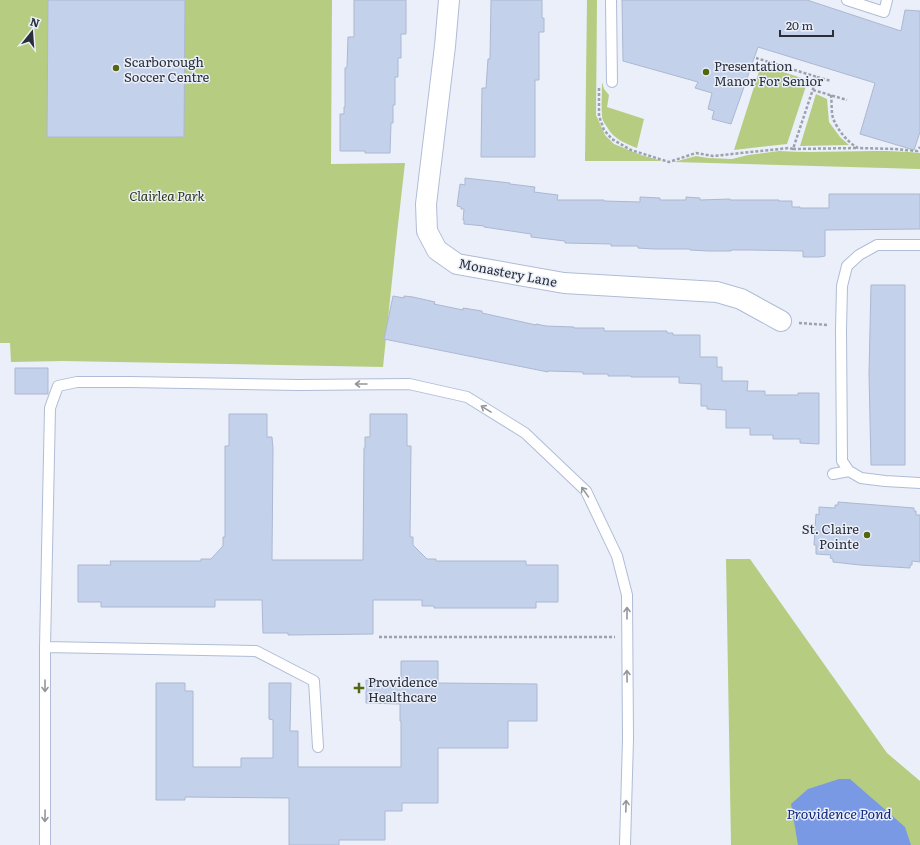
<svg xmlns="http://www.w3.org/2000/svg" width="920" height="845" viewBox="0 0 920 845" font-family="Literata,serif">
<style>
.green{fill:#b6cc80}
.water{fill:#7999e5}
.building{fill:#c4d1eb;stroke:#acb8d2}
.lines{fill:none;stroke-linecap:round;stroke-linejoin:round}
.lane-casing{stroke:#b0bcd6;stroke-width:12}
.street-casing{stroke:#b0bcd6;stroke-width:22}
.path{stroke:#9ca1ac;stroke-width:2.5;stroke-dasharray:3 2;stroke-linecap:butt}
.lane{stroke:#fff;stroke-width:10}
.street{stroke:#fff;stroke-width:20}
.oneway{stroke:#94969c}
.poi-dot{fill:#536610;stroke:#eaeffa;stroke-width:1.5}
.labels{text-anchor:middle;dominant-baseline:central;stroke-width:3;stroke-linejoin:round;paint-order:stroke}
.poi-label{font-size:13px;fill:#292e38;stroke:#eaeffa;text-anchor:start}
.park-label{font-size:13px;font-style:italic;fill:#2c3610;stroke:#eaeffa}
.street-label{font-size:13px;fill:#292e38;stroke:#eaeffa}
.water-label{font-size:14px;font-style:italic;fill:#0f257b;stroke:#eaeffa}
</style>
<rect width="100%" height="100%" fill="#eaeffa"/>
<!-- green -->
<path class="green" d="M0,0h332l-1,164 74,-1 -9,79 -13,125 -320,-6 -52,1 -1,-19h-10z
M587,0h10l-1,115 9,20 9,9 27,11 21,6h-77z
M761,65l47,15 -21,64 -53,6z
M602,82l2,7 5,6 -2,12 37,12 -7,29c-13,-5 -23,-9 -30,-21 -2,-3 -5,-7 -5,-11 -1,-11 0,-23 0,-34z
M816,94l11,5 2,23 11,15 9,8 -49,1z
M779,151c47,3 94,-3 141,2v16l-246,-7 22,-6 12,2 24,1 16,-4z
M726,559h24l35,50 102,144 33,28v64h-189z"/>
<!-- water -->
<path class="water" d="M839,779h11l55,48 6,18h-113l-7,-41 17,-15z"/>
<!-- building -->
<path class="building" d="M48,0h137l-1,137h-137z
M354,0h52v34h-5v24h-3v19h-3v28h-2v18h-2l-1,30h-25v-2h-25v-37h4v-7h1v-39l2,-1 1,-30h6z
M491,0h51v18h2v14h-5v48h-4v77h-54l1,-69h4l2,-29h2z
M622,0h185l94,31 4,-21 15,1v121l-6,18 -54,-16 15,-51 -117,-36 -27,77 -19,-5 2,-8 -6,-2 4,-16 -17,-5 3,-6 -75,-21z
M465,178l45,5v1l25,3 -1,5 24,3 -1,5h47v1l36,1v-5l20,1v2h26v-3l14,1v2l30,-1v1h49v1h13v6h8v1h29v-14h91v35l-95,1v26l-5,1h-17v-6l-53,-1h-19v1h-23l-18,-1v-1h-37l-15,-1v-2h-27v-2l-46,-1v-2l-34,-4v-3l-47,-7v-1l-20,-2v-4h-1l1,-11h-3v-2l-4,-1 3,-22 5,1z
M871,285h34v180h-34l-2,-91z
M393,296l11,2v-2l9,1 22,5 -1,2 29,6v-2l19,3v2l54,12v-1l10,2 28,1v1h30v3h63v2h6v2h27v22h17v10h5v14h26l-1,10h18v4h33v-2h21v51l-19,-1v-4h-27v-4h-23v-7h-24v-18l-19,-1v-3h-6v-22l-22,-1v-6h-48v-1h-23v-2h-25v-2l-35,-1v1l-164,-33z
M15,368h33v26h-33z
M229,414h38v23h5l1,12 -1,111h91l1,-112h1v-11h5v-23h37v32h4l-1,91h3v8l14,14h9v2h90v4h32v37h-22v6h-102v-2h-12v-6h-49v34l-85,1v-2h-25l-1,-33h-47v7h-114v-5h-23v-37h33l-1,-4h91v-2h10l12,-13v-9h2v-91h4z
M838,502l76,6v3h2v4h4v47l-8,-1v4h-2v3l-50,-3 -27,-3v-3l-3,-1 1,-3 -15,-1v-9h-2l1,-16 1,-15 3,1v-8l16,1v-3h3z
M401,661h37v22l99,1v37h-29v27h-70v55h-36v8h-17v29h-46v5h-50v-47l-104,-1v3h-29v-117h29v8h8v76h48v-9h32v-38l-4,-1v-36h22l-1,48h8v36h103v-46h-1v-17l-34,-1v-23l35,3z"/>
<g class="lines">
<defs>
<path id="lane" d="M611,0l1,82
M847,0l37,12 3,-12
M920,245h-43l-18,10 -12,11 -5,20 -1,44 1,131 7,10 12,7 24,3 35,2
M833,474l16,-3
M45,647l211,4 58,30 4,66
M45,845v-198l5,-239 8,-22 19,-4h53l169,3 110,-1 58,13 58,36 61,58 31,65 10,39 1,144 -3,106"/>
<path id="street" d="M449,0l-4,46 -19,158 1,27 10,19 20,14 107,19 153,9 24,7 40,22"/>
</defs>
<!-- lane casing -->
<use href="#lane" class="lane-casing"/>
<!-- street casing -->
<use href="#street" class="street-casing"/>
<!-- path -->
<path class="path" d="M817,77l14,4
M599,88v28l5,14 8,9 19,11 38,12 27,-9 17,3 76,-8 4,1 24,-72 -61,-19
M813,90l34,10
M831,95c1,7 0,16 2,23 4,11 14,24 25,30l37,1 22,2 3,-4
M793,149l64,-1
M799,323l29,2
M379,637h236"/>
<!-- lane -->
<use href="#lane" class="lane"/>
<!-- street -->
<use href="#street" class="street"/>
</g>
<!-- one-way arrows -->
<defs><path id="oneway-shaft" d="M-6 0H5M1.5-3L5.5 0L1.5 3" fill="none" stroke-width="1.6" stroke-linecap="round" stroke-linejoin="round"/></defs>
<g class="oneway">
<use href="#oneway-shaft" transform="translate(361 384) rotate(180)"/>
<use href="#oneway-shaft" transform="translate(486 409) rotate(-148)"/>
<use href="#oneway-shaft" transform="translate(585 492) rotate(-125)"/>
<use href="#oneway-shaft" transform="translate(627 613) rotate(-90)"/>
<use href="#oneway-shaft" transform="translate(627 676) rotate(-91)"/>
<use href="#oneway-shaft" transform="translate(45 686) rotate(90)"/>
<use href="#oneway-shaft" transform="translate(626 806) rotate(-88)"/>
<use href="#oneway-shaft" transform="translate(45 816) rotate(91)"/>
</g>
<!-- markers -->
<g class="poi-dot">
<circle cx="116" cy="68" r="4"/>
<circle cx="706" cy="72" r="4"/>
<circle cx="867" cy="535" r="4"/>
<path d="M357 682h4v4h4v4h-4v4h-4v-4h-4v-4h4z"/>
</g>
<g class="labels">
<!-- poi labels -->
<g class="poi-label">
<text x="124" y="61">Scarborough<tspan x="124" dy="15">Soccer Centre</tspan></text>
<text x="714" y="65">Presentation<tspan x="714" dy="15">Manor For Senior</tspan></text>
<text x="859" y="528" text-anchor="end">St. Claire<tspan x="859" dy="15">Pointe</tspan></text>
<text x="368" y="681">Providence<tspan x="368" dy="15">Healthcare</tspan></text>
</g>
<!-- park labels -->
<g class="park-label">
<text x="167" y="195">Clairlea Park</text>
</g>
<!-- street labels -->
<g class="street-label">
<text transform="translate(508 272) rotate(11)">Monastery Lane</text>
</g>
<!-- water labels -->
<g class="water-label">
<text x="839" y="813">Providence Pond</text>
</g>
</g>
<!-- north arrow -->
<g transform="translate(32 32) rotate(17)" stroke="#eaeffa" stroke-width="3" paint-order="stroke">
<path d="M0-3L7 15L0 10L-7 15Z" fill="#292e38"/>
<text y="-6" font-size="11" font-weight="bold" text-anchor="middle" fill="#292e38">N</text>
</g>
<!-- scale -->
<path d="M780 30v6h53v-6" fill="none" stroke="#292e38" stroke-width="2"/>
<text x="786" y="30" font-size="12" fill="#292e38" stroke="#eaeffa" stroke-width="3" paint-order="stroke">20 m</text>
</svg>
